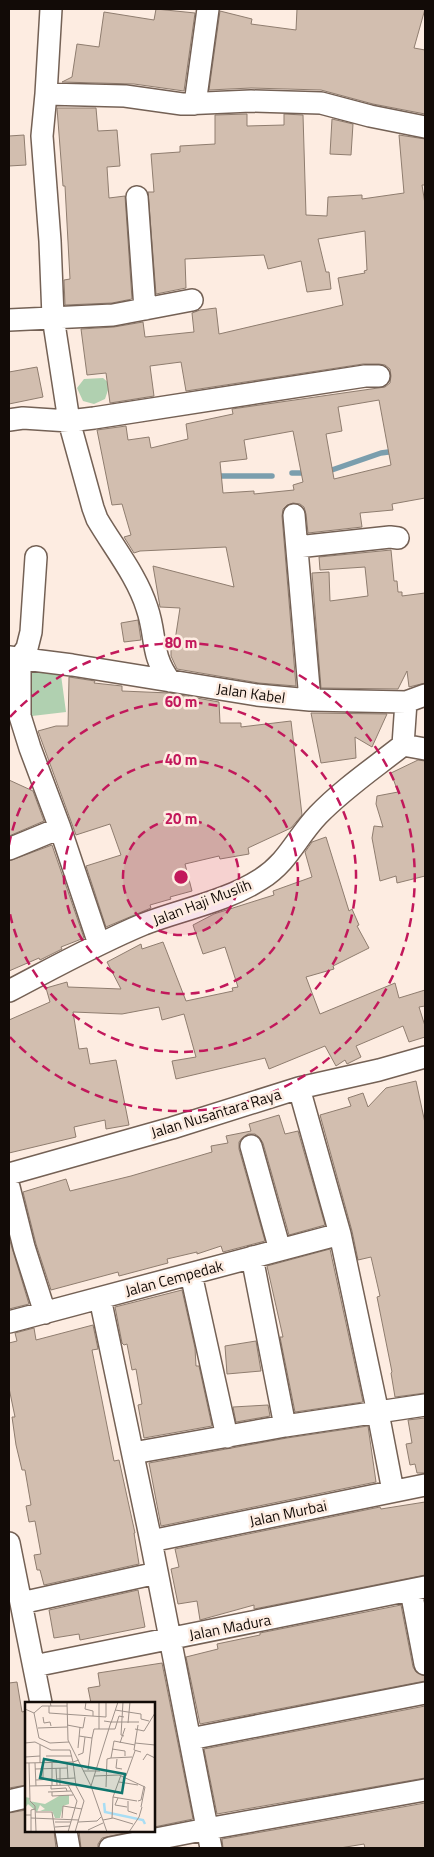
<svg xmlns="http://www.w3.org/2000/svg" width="434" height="1857" viewBox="0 0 434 1857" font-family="'Titillium Web',sans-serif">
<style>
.green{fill:#b0d0b0}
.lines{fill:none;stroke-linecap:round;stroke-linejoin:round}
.stream{stroke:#7b9ead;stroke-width:5.5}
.building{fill:#d2beaf;stroke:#8f7d6f;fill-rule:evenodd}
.minor-casing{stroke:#746155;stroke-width:24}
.minor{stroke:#fff;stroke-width:21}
.ring{fill:none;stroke:#c2185b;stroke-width:2.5;stroke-dasharray:9 6}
.labels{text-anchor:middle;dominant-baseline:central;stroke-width:5;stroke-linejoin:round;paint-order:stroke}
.street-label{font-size:15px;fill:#120b07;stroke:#fdece1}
.inset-river{fill:none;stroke:#a8ddf4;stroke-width:2.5}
.inset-road{fill:none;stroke:#9f928a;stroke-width:1}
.view{fill:#0f766e;fill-opacity:0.15;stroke:#0f766e;stroke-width:2.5}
.inset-edge{fill:none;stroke:#120b07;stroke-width:2.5}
.centre{fill:#c2185b;stroke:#fdece1;stroke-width:2.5}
.ring-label{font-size:15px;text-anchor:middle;font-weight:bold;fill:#c2185b;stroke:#fdece1;stroke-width:5;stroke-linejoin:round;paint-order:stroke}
</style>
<rect width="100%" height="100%" fill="#fdece1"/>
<!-- green -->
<path class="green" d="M103,378l7,6 -5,15 -11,5 -11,-3 -6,-13 7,-9z
M28,671l33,4 5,37 -34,4 -4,-30z"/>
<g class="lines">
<!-- stream -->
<path class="stream" d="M326,472l55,-19 15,-2
M292,473h15
M214,476h58"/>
</g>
<!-- building -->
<path class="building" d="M156,9l39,4 -11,78 -50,-7 -72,-2 10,-5 5,-33 22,3 5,-35 50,8z
M297,9h128l-11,39 11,2v64l-52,-10 -52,-14 -70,-2 -42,2 11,-79 32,8 -1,5 45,6z
M57,108h39l2,23 19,-1 3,36 -13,1 2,31 16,-2 7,103 -20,4 -47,2 -1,-25 6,-1 -5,-93h-2z
M247,114v12l37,-1v-11l19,1 3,100 21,1 1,-19 34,-2v4l42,-6 -5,-58 26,4v46h-3l3,19v294l-33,6 1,6 -33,3 2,14 -54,6 -2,-19 -2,-7 -4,-3 -7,-1 -6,2 -4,4 -1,7 14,170 -37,-3 -82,-14 -6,-13v-9h3l6,-39 -20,-1 -7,-41 81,21 -8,-40 -86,4 -6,2 -10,-16 7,-2 -9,-31 -10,1 -15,-75 29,-4 2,14 21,-3 2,11 37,-9 -2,-15 47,-10 -1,-5 153,-22 5,-4 1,-7 -1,-7 -5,-4 -6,-1h-16l-177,27 -5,-29 -31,4 4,30 -44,7 -4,-30 -19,2 -6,-46 33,-2 29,-5 2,15 49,-5 -2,-19 8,-3 16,-2 3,26 124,-29 -5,-27 27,-5 -1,-2 3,-1 -2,-39 -47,8 8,33h3l2,17 -24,3 -6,-31 -33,8 -4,-14 -79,4 1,29 -30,6 -8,-102h6l-3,-38 29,-2v-6l35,-2v-29zM379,400l12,65 -57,14 -8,-45 16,-3 -4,-24zM293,431l10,51 -10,3 1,5 -40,4v-3l-31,2 -3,-31 27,-3 -3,-19z
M332,119l21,5 -2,31 -21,-1z
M24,135l2,30 -17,1v-30z
M37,367l6,30 -34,7v-32z
M391,550l3,31h3l1,11h4v4l23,-3v90l-16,4 -2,-16 -9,18 -77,-1 -9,-115 17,-1 1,29 38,-5 -3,-29 -45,3 -1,-13z
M138,620l3,20 -17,2 -3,-19z
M69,677l26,4 -1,2 28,3v5l47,2 50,9 1,21h21v4l50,-6 11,94 -11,13 -43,20 1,6 -29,5 -1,-3 -34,8 7,27 -22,6 1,2 -21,6 1,3 -45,19 -20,-61 35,-11 -11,-31 -34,11 -38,-104 18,-5h12z
M311,713l76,1 -15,33 -17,-10 1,21 -35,5z
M418,760l7,1v115l-28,7 -1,-7 -16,5 -8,-43 2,-12 9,1 -7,-23 1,-8 21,-4 -7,-19z
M9,780l24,11 11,30 -35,15z
M326,837l23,74 3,-2 7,16 -2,1 12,22 -36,18 1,3 -28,8 14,37 75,-31 4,15 26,-8v16l-6,1 6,19v11l-16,5 -6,-16 -47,20 5,11 -14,7 -2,-4 -9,6 -11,-20 -56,23 -4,-11 -89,21 -4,-18 24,-4 -12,-43 -22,6 -3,-13 -37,7 -49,-2 6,37 8,-1 3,16 26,-4 13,65 -23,4 -1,-9 -31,7 2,10 -67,16v-133l41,-18 -4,-14 21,-6 1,5 53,2 -14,-27 34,-18 1,5 21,-7 23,59 47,-10 -1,-3 6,-1 -13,-40 -22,7 -10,-29 21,-11 60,-19 -1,-4 39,-14 -7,-25 7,-10z
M52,845l32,93 -23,9 1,2 -22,11 -1,-2 -30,13v-110z
M416,1081l9,42v270l-30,4 -4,-24 1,-1 -15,-75 3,-1 -9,-39 -13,3 -6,-29 -32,-116 31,-9 -3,-8 15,-5 5,14 18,-19z
M279,1115l6,19 13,-3 27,94 -36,10 -26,-92 -4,-6 -4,-3h-7l-6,4 -3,4v7l26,92 -42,11 -2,-6 -24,8v-2l-30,7 1,4 -49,13 -1,-4 -67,18 -15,-46 -13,-52 43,-13 4,12 61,-15 81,-24 -1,-6 17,-3 -2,-7 25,-5 -2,-7z
M9,1238l20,66 -20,5z
M330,1249l33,153 -68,10 -15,-75h3l-16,-71z
M182,1290l13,58 1,18h3l13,60 -68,12 -6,-33 4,-1 -6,-35 -4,1 -5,-26 -3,1 -2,-2 -7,-36z
M93,1325l5,24 -6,1 22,111 5,-1 16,73h-1l5,31 -95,21 -4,-15h-3l-3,-15 7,-1 -6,-33 -6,1 -3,-16 5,-1 -6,-35h-3l-6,-25 -4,-28h3l-6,-29v-45l8,-2 -2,-8 19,-5 2,12z
M256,1341l5,30 -34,3 -2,-28z
M268,1405l2,11 -34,6 -3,-15z
M425,1418v55h-8l-2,-9 -5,1 -4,-21 6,-1 -4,-23z
M368,1426l8,56 -215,44 -12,-63 138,-25z
M425,1502v73l-171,34v-4l-54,15 -3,-19 -19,3 -7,-35 8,-2 -4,-18 205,-42 1,2z
M138,1590l7,37 -65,13 -1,-6 -25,4 -5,-28z
M401,1605l12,62 3,5 9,4v5l-225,43 -14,-67 32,-8 -1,-5 43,-9v-2z
M162,1663l31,156 -39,8v-124h-63l-3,-15 12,-2 -2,-13z
M17,1682l5,30 4,-1v74l-17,3v-105z
M425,1706v72l-208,36 -13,-65z
M425,1803v45h-60l-1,-4 -24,4h-117l-1,-9z
M26,1810v21h28l2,17h-47v-35z
M79,1831h54l-31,7 -4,6v4h-17z"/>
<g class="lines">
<defs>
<path id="minor" d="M51,9l-5,85 -4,42 8,105 3,76 16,104 24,87 4,11c17,29 40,57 50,89 10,29 3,46 23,73
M46,94l79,2 57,8 69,-3 70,2 49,13 55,11
M195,104l13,-95
M137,197l8,112
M9,320l104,-5 79,-15
M9,420l14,-2 46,3 25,-3 271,-42h14
M294,515l16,185
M297,547l93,-10 8,1
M36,557l-5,75 -4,16 -7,10v58l10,32 30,80 39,116
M9,657l63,8 185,30 53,5 96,2 19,-7
M403,745l22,4
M9,849l51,-21
M9,991c44,-23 89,-48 135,-67 39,-15 81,-22 117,-45 28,-18 35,-41 57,-64 25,-26 56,-47 85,-70l3,-43
M299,1088l41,146 38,179 15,78
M251,1146l29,104
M9,1174l163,-46 127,-40 80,-18 46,-13
M9,1187l15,60 21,66
M252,1257l33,169
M191,1274l36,163
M100,1298l51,243 60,307
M9,1322l331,-88
M133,1453l152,-27 140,-21
M151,1541l274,-56
M9,1543l32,160
M411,1591l14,73
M21,1603l136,-30
M34,1666l391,-79
M190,1739l235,-46
M9,1801l17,-4
M66,1831l3,17
M110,1848l97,-19 218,-39"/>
</defs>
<!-- minor casing -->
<use href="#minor" class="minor-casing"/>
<!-- minor -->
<use href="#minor" class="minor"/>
</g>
<!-- distance rings -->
<circle cx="181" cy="877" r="58" fill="#c2185b" fill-opacity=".12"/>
<g class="ring">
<circle cx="181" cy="877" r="58"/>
<circle cx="181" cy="877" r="117"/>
<path d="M9 845A175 175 0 1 1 9 909"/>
<path d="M10 717A234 234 0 1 1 10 1037"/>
</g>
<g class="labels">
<!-- street labels -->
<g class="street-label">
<text transform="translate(251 693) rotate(8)">Jalan Kabel</text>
<text transform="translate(202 902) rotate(-21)">Jalan Haji Muslih</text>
<text transform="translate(216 1113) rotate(-17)">Jalan Nusantara Raya</text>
<text transform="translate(174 1278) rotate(-15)">Jalan Cempedak</text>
<text transform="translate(288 1513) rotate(-12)">Jalan Murbai</text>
<text transform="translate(230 1627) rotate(-11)">Jalan Madura</text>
</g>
</g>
<!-- overview -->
<g transform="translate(25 1702)">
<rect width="130" height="130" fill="#fdece1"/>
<path d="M44,93v9l-6,2 -3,12h-5l-3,-7h-12l5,-2 -5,-4 -3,7 -9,-8 -3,4v-11l5,1 -1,3 16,3 14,-8z" fill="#b0d0b0"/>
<path class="inset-river" d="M79,101l1,9 38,8 2,4"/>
<path class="inset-road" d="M25,0l1,4h16M42,0l1,38 23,46M61,0l-1,7 8,2v5M74,0v27M98,0l-2,33 3,1M24,4v7l57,4v-15M0,7l9,4 5,25 11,5 19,-1M90,8l26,4v5l8,2M9,11l8,-7h9M18,15l1,6 6,-1 1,4M79,19l7,1 -20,64 16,46M87,20h27M86,21l7,-21M103,21l2,-21M42,23l16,3 2,-11M113,23l-4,25 7,2M13,26l29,-1M110,27l9,2 11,-18M54,34l13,2 2,-9h21l4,-13 5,1M0,41l10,-1 16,8h19l3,12 -48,1M95,41l5,-15M110,41l20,2M15,43v18M53,46l2,-21M87,47l13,2v5M53,53l5,-2 2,-16M21,54h26M0,55l15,-1M86,56l21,-1M92,57l-1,9 6,1M118,58l4,-6 8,4M27,60v23M42,60l1,17M4,61l1,38M10,61l1,23M18,61v17M31,66l1,17M10,67l32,-1M63,68l4,-32M58,69h17M96,73l-8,22 24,4M69,74l25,-1 26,12 -4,20M101,74l9,-25M32,77l18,-1M11,78l16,-1M94,80l19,3M26,83v4l15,-1 1,3M35,83v-17M43,83l9,16 -9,31M4,84l46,-1M81,85l1,-28 4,-1 3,-17 21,4M23,90l23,-1M27,90v4l21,-1M93,96l-3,7 12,2M5,99l5,5 1,25M103,99v10l9,3M113,99l3,-1 3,-14M11,110h16l3,20M6,116l48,2M37,116l1,-12 19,3M87,116l1,-21M78,118l10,-2 20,6M30,120h16M53,120l19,-1 4,-4M30,125l15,-1M63,128l15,-7M0,130v-17h6M6,130v-22l4,-1M50,130l9,-31 -8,-15 -3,-24 6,-2M104,130l10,-15 3,-10"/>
<path class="view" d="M19,57l81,15 -3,19 -82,-15z"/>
<rect width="130" height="130" class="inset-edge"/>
</g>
<circle cx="181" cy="877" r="8" class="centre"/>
<g class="ring-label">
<text x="181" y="648">80 m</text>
<text x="181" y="707">60 m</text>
<text x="181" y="765">40 m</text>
<text x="181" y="824">20 m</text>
</g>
<!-- border -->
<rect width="434" height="1857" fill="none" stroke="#120b07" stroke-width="20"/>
</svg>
